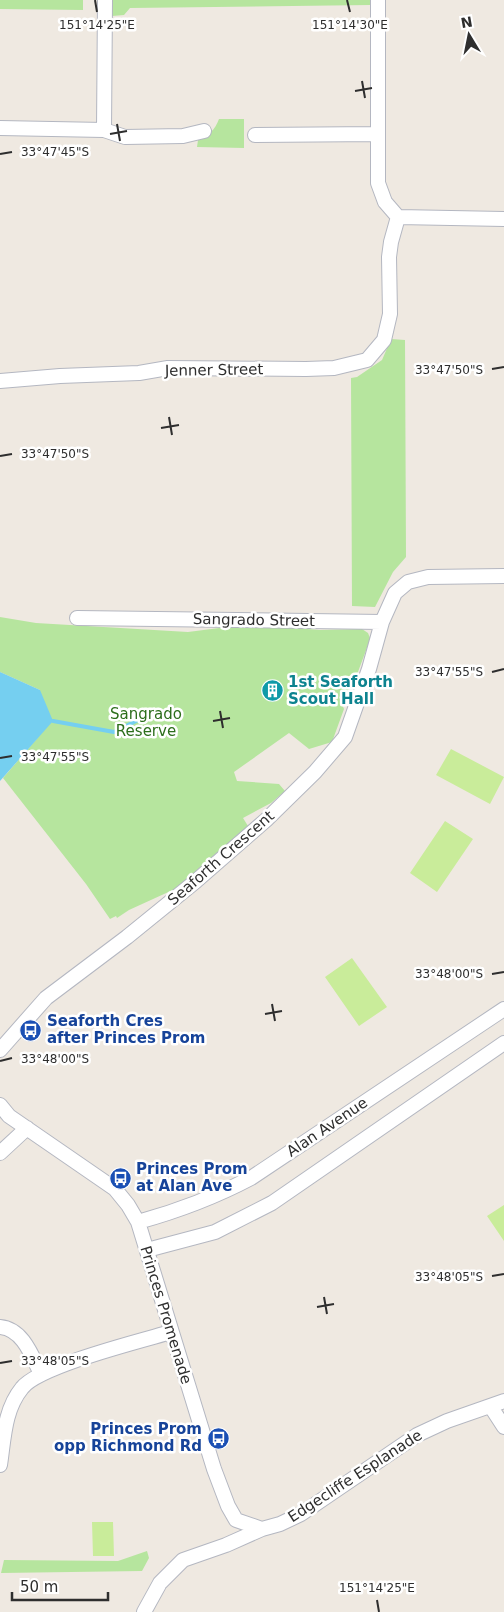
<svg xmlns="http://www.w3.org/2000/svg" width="504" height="1612" viewBox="0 0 504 1612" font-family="'DejaVu Sans',sans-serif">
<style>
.green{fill:#b6e59e}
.pitch{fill:#c9ec9a}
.water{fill:#75cff0}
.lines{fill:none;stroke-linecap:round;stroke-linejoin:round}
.stream{stroke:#75cff0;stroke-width:4}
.minor-casing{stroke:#b4b7c1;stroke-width:16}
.minor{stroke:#fff;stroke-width:14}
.ticks{fill:none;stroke:#2e2e2e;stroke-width:2}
.labels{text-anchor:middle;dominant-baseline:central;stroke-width:5;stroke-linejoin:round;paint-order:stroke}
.street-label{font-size:15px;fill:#2e2e2e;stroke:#fff}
.culture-label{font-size:15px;font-weight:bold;fill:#0d838f;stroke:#fff;text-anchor:start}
.park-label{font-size:15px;fill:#2c6e1b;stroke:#fff}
.transit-label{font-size:15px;font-weight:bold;fill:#164399;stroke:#fff;text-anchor:start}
.ticks-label{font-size:12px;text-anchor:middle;fill:#2e2e2e;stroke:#fff;stroke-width:5;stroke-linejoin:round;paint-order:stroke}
</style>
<rect width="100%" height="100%" fill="#efe9e1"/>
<!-- green -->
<path class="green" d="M0,0h83v10l-83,-1z
M111,0h259v5l-240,3 -6,7 -12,1z
M219,119h25v29l-47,-1 1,-7c11,-5 17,-10 21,-21z
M391,339l14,1 1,217 -13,15 -18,35 -23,-1 -1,-228 6,-1 25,-17z
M0,617l36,6 152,9 39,-5 42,-1 51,4 42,-1 6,4 2,5 -2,7 -16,43 -13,9 5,12 -12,33 -23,7 -20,-16 -55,39 3,9 42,3 6,7 -14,12 -28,15 5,8 -73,63 -46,21 -12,8 -1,-2 -6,3 -24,-35 -83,-106 37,-43v-45l-40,-18z
M147,1551l2,7 -7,13 -141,2 3,-13 114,1z"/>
<!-- pitch -->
<path class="pitch" d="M451,749l53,28 -14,27 -54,-29z
M445,821l28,18 -36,53 -27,-19z
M352,958l35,49 -28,19 -34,-49z
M504,1205v36l-17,-25z
M92,1522h21l1,34h-21z"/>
<!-- water -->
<path class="water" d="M0,672l40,18 13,31 -53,60z"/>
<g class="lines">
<!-- stream -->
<path class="stream" d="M53,721l61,11 32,-16"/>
<defs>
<path id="minor" d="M0,128l104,2 21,7 58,-1 21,-5
M104,130l1,-130
M255,135l123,-1
M398,217l106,2
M0,381l60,-5 79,-3 29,-5 138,1 28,-1 33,-8 17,-20 6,-26 -1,-57 2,-15 7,-25 -13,-15 -7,-19v-183
M77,618l305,4
M0,1050l46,-52 81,-61 69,-56 70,-61 49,-48 30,-35 24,-68 13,-47 13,-29 13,-11 20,-5 76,-1
M0,1105l9,11 106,73 13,16 10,17 76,247 14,37 8,14 26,9
M0,1153l27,-25
M138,1222c40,-11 77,-25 113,-44l253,-169
M147,1250l68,-18 57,-29 232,-160
M0,1327c23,2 32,29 41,47
M491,1407l13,20
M0,1465c4,-26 4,-55 22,-77 17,-22 118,-47 149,-56
M144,1612l16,-29 23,-23 43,-15 36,-16 18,-5 21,-10 116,-79 30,-14 57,-20"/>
</defs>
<!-- minor casing -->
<use href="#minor" class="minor-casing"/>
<!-- minor -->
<use href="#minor" class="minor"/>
</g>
<!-- ticks -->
<path class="ticks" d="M95,0l2,12M347,0l3,12M362,81l3,17M355,91l17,-3M117,124l3,17M110,134l17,-3M0,154l12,-2M492,369l12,-2M169,417l3,18M161,428l18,-3M0,456l12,-2M492,672l12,-3M220,711l3,17M213,721l17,-3M0,758l12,-2M492,974l12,-2M272,1004l3,17M265,1014l17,-3M0,1061l12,-3M492,1276l12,-2M324,1297l3,17M317,1307l17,-3M0,1363l12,-2M377,1600l2,12"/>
<!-- icons -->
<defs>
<symbol id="building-disc" viewBox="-11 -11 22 22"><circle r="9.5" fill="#0f9aa8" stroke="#fff"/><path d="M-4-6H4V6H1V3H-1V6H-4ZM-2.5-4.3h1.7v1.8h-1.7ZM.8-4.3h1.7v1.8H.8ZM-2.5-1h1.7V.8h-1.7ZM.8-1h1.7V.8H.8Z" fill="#fff"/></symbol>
<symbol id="bus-disc" viewBox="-11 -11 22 22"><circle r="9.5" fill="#1a4fb4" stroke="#fff"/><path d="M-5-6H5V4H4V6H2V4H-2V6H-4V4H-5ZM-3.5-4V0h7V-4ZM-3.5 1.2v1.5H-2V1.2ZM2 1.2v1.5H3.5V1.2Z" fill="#fff"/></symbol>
</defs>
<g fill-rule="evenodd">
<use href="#building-disc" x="260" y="678" width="25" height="25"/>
<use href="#bus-disc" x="18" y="1018" width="25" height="25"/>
<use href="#bus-disc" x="108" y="1166" width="25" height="25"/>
<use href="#bus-disc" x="206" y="1426" width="25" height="25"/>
</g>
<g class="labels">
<!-- street labels -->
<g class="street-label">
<text transform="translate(214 370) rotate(-1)">Jenner Street</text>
<text transform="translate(254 620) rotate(1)">Sangrado Street</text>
<text transform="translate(221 858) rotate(-41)">Seaforth Crescent</text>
<text transform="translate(327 1127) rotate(-34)">Alan Avenue</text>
<text transform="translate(166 1315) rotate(73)">Princes Promenade</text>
<text transform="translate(355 1476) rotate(-33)">Edgecliffe Esplanade</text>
</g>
<!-- culture labels -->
<g class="culture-label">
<text x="288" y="682">1st Seaforth<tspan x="288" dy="17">Scout Hall</tspan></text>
</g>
<!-- park labels -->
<g class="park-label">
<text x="146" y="714">Sangrado<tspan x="146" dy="17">Reserve</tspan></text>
</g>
<!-- transit labels -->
<g class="transit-label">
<text x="47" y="1021">Seaforth Cres<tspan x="47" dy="17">after Princes Prom</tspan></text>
<text x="136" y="1169">Princes Prom<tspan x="136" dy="17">at Alan Ave</tspan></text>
<text x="202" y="1429" text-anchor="end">Princes Prom<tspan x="202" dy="17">opp Richmond Rd</tspan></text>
</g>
</g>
<g class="ticks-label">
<text x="350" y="29">151°14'30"E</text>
<text x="97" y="29">151°14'25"E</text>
<text x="55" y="156">33°47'45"S</text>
<text x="449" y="374">33°47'50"S</text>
<text x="55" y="458">33°47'50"S</text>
<text x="449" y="676">33°47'55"S</text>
<text x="55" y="761">33°47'55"S</text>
<text x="449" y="978">33°48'00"S</text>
<text x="55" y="1063">33°48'00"S</text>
<text x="449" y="1281">33°48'05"S</text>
<text x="55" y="1365">33°48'05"S</text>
<text x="377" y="1592">151°14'25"E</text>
</g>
<!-- north arrow -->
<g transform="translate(469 35) rotate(350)" stroke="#ffffff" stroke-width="4" paint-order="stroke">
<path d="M0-4L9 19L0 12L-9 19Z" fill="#2e2e2e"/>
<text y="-8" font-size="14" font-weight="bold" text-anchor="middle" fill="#2e2e2e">N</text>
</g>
<!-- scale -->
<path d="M12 1592v8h96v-8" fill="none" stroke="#2e2e2e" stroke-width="2.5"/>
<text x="20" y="1592" font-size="15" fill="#2e2e2e" stroke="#ffffff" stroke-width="4" paint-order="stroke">50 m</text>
</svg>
